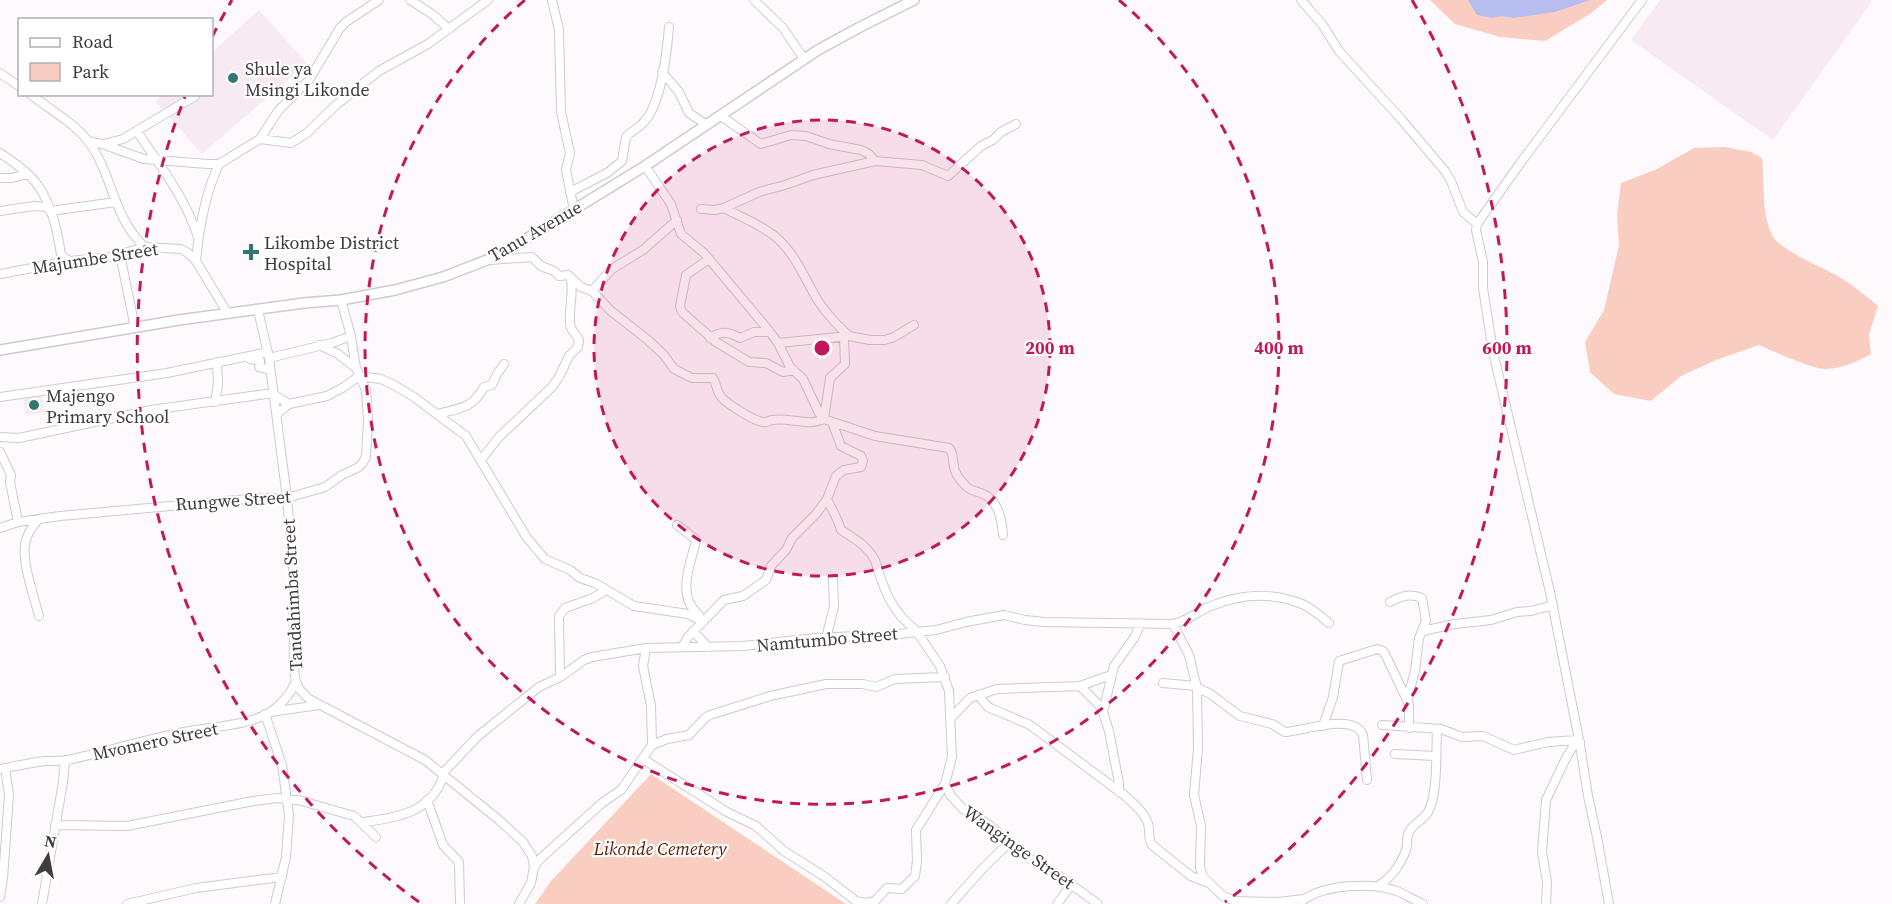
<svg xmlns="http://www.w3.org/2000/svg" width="1892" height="904" viewBox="0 0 1892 904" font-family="'Source Serif 4',serif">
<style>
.built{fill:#f8eaf3}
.green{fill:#f9cec0}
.water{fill:#b8bdef}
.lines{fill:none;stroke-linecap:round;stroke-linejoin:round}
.minor-casing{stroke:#d0cace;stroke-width:10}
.tertiary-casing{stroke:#d0cace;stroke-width:12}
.minor{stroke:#fff;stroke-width:8}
.tertiary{stroke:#fff;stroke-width:9}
.ring{fill:none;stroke:#c2185b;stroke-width:3;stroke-dasharray:10 8}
.poi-dot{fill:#307874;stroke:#fff;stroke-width:2}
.labels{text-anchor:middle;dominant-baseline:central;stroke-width:4.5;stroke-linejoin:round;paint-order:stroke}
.poi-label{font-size:18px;fill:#3e3c3d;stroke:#fff;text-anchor:start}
.street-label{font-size:18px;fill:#3e3c3d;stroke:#fff}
.park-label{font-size:18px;font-style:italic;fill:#5c1b03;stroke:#fff}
.centre{fill:#c2185b;stroke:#fff;stroke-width:3}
.ring-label{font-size:18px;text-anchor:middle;font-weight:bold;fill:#c2185b;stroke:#fff;stroke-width:4.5;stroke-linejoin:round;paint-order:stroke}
</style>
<rect width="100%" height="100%" fill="#fef9fd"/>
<!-- built -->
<path class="built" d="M1660,0h213l-100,140 -142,-100z
M259,10l48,53 -105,91 -47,-53 7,-6 50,-1v-42z
M42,396l2,16 -18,3 -3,-17z"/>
<!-- green -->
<path class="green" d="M1430,0h177l-17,14 -45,27 -45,-4 -45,-13z
M1725,147l26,5 11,6c3,26 -1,53 10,77 6,15 55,34 69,43 13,8 25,18 37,28l-9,29 2,19c-14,8 -28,14 -45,15 -13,1 -53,-18 -67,-24l-43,15 -35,16 -30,25 -37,-7 -24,-22 -5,-30 19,-32 15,-65 -2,-31 4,-31 34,-13 39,-22z
M651,774l195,130h-311l16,-23z"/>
<!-- water -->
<path class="water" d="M1468,0h122l-35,12 -42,6 -11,-2 -10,2 -15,-3z"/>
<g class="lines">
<defs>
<path id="minor" d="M410,0l22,14 17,15
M552,0l7,30 2,82 9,41 -4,17 8,40
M754,0l29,28 21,31
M1301,0l21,24 17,27 62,68 44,52 6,10 12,31 14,12
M662,72l17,20 10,21 18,12
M0,73l20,14
M30,94c19,15 43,28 58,47 25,33 25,78 57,106
M721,116l40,28 30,-9 15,1 23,8 32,6 8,4 6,7
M137,131c24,37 47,64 61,106
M260,139l18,-28 31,-31 31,-52 6,-6 33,-22
M88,141l14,3 42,15 64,5h11l41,-25 31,4 16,-10 29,-28 43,-34 49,-27 60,-44
M104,144l19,-5 72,-43
M0,153c14,9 30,20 39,34 13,19 19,46 22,68l8,6
M645,166l26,38 10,30 23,19 66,79 8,11 12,24 13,12 16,34 5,6 51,17 74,12c5,6 3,10 5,18 0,6 7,16 12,20 4,5 11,5 17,8 15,6 19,26 20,41
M0,178h12l15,-4
M570,192l37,-19 15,-12 4,-24c5,-6 13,-9 18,-15 17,-18 23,-70 25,-95
M724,208c18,10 37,16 53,30 19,17 28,41 41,63 9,13 20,25 31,35
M701,209l14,1 9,-2 35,-16 26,-7 28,-10 62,-14 47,4 26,11 33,-30 12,-6 8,-8 15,-8
M0,211l34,-5 15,1
M50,211l66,-9
M120,254l15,74
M709,259l-23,16 -6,31 2,6 34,30 33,20 17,1 17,9 11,-2
M490,260l42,-3 9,9 13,5 5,5 9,-1 13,12 11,4 19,20 37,29 16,15 10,14 18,9h21c4,6 3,14 9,20 7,7 32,23 41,24 5,1 4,-1 9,-2 18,-3 35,7 52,-1l6,-41 15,-14 -1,-27
M196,261c3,-33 9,-67 23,-97
M0,274l69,-13 42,-4 34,-10 36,2 7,4 8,8 32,53
M592,291l20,-22 31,-19 34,-30
M258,310l11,48 18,140 6,64 1,108 2,12 3,7 10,10 116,61 74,60 24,22 9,14 2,11 -3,16 -12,21
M710,338c13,-8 18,-6 30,0l14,-6h16
M778,343l71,-7 21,4h15l9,-3 20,-12
M319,345l19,9 18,14
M269,358l63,-15 19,-7
M250,359l10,2 -1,6 11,3
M0,397l167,-24 101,-21
M215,402l3,-18 -1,-22
M277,414l12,-10 38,-8 17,-9 15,-11 22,3 13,6 20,12 52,39 61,102 18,21 25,11 10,8 15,5 39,23 54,8 15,8
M438,414c22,-6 34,-5 46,-27l8,-2 5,-11 7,-10
M832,422l9,24 20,10 2,5 -2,6 -17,3 -8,6 -9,23c5,11 11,20 14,31 11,7 25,15 32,27 4,6 5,14 8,22 7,21 18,39 36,52
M0,437l19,1 132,-28 115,-16h7l16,10
M0,452l11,23 -1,7 8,40
M481,460l18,-23 53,-50 7,-10 10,-21 9,-9 1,-7c-2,-4 -6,-8 -8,-12 -4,-11 3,-34 0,-49
M677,525l17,13 2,3c-6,24 -20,55 3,74
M0,528l18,-6 42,-6 199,-18h28l38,-11 17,-12 15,-7 5,-4 4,-7 2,-36 -2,-31 -10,-22 -5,-32 -10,-36
M1390,602c11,-6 20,-9 32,-4l4,23 -7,17 -4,33 -8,29
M39,616c-5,-19 -17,-53 -14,-72 2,-10 7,-18 14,-25
M1173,624l16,31 8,33 1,60 -4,47 7,31 -1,41 3,10 20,19 12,5 42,1 28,-3
M693,631l15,16
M1422,631l33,-7 36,-4 26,-8 14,-1 22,-6
M916,632l20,-2 30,-8 38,-7 21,5 19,2 129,2c14,-3 24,-12 38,-18 29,-12 61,-14 91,-2 10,4 19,13 27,19
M826,638l8,-31 -1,-28
M682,647l6,-10 36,-37 19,-4 23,-16 5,-14 15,-16 6,-12 24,-24 11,-15
M560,677l-1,-61 6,-8 28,-10 13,-8
M1163,683l33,3
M1080,686l19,19 4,7 6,19 10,52v9
M1197,688l12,5 31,23 32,8 13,8c18,-1 69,-20 78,3l4,45
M978,695l10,12 42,18 94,70c8,7 19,16 23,26 4,8 0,16 5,24l39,31 15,6
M270,712l49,-7
M1103,712l11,-46 20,-28 7,-15
M265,714l17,51 7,50 -3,42 -11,47
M951,718l19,-20 27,-9 83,-3 31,-11
M1382,725l59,4 21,8 21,-1 31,14 34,-8 29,-2 3,2
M1323,726l10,-29 6,-36 38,-12 6,2 2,3 24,50v24
M652,745l15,-6 22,-4 16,-17 5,-3 60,-19 56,-12h37l13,3 19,-8 50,-2
M1395,754l41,2
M0,769c15,-3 30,-6 45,-8 8,0 16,0 23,-1 39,-9 77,-20 116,-28 28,-6 59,-5 85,-19 11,-7 21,-19 27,-31
M442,774l36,-38 61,-49 23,-11 22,-16 8,-3 54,-9 97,-2 72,-8 43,-2h27l30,-4 4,3 21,31 9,25 3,66 -7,27 -29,46 1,31 -2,15 -13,13 -15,-1 -12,13 -9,2 -10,-2 -31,-24 -41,-26 -28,-25 -29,-14 -84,-53
M945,785l6,11 12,13 25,15 39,33 27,15 44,32
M427,800l16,45 16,17 1,42
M363,822c34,-4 68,-9 81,-47
M55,825l72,1 126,-25 24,-3 21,2 56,16 22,21
M534,867l6,-8 62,-56 19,-13 31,-45 -1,-39 -8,-40 3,-18
M1378,886c13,-8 23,-22 28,-36 2,-6 0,-13 3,-18 4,-9 15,-12 19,-20 10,-16 8,-64 9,-83
M0,897l3,-19 6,-83 -4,-27
M1302,901c22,-17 70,-19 95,-10 9,4 17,9 26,13
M42,904l21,-122 2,-22
M127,904l69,-16 86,-11
M951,904l33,-37 26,-25
M1057,904l15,-20
M1546,904l1,-22 -5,-30 4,-52 20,-42 11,-18
M1609,904l-12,-67 -9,-41 -8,-51 -30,-153 -57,-240 -10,-64v-26l-7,-32 1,-6 47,-66 118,-158"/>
<path id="tertiary" d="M0,350l179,-30 125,-17 37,-3 54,-10 48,-13 57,-22 145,-89 173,-116 42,-23 54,-27"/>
</defs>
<!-- minor casing -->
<use href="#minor" class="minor-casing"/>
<!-- tertiary casing -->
<use href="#tertiary" class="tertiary-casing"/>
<!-- minor -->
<use href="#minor" class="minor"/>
<!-- tertiary -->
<use href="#tertiary" class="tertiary"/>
</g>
<!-- distance rings -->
<circle cx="822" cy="348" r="228" fill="#c2185b" fill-opacity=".12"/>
<g class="ring">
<circle cx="822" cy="348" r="228"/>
<path d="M1119 0A457 457 0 1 1 525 0"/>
<path d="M419 902A685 685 0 0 1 185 97M212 37A685 685 0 0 1 232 0M1412 0A685 685 0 0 1 1225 902"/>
</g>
<!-- markers -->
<g class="poi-dot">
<circle cx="233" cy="78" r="6"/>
<path d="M248 243h6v6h6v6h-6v6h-6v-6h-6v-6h6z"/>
<circle cx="34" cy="405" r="6"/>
</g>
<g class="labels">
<!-- poi labels -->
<g class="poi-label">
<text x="245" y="68">Shule ya<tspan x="245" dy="21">Msingi Likonde</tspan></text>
<text x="264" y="242">Likombe District<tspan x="264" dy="21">Hospital</tspan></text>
<text x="46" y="395">Majengo<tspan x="46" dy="21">Primary School</tspan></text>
</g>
<!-- street labels -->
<g class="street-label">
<text transform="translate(535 231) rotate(-30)">Tanu Avenue</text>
<text transform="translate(95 258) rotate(-9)">Majumbe Street</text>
<text transform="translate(233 500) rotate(-4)">Rungwe Street</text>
<text transform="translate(292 595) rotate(-93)">Tandahimba Street</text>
<text transform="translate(827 639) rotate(-5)">Namtumbo Street</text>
<text transform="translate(155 741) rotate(-12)">Mvomero Street</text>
<text transform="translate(1019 847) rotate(35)">Wanginge Street</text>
</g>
<!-- park labels -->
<g class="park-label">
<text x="660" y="848">Likonde Cemetery</text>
</g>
</g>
<circle cx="822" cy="348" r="9" class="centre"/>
<g class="ring-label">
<text x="1050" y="354">200 m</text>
<text x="1279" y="354">400 m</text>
<text x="1507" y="354">600 m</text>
</g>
<!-- legend -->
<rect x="18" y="18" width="195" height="78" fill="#ffffff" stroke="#b2b1b1" stroke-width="1.5"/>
<rect x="30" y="38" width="30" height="9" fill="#ffffff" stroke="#b2b1b1" stroke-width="1.5"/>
<text x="72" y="48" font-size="18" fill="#3e3c3d">Road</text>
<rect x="30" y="63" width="30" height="18" fill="#f9cec0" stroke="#b2b1b1" stroke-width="1.5"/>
<text x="72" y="78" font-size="18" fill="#3e3c3d">Park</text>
<!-- north arrow -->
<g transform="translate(48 856) rotate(10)" stroke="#ffffff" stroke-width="4.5" paint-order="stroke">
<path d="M0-4.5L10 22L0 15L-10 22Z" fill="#3e3c3d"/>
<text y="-9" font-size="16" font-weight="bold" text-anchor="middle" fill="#3e3c3d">N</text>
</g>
</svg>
